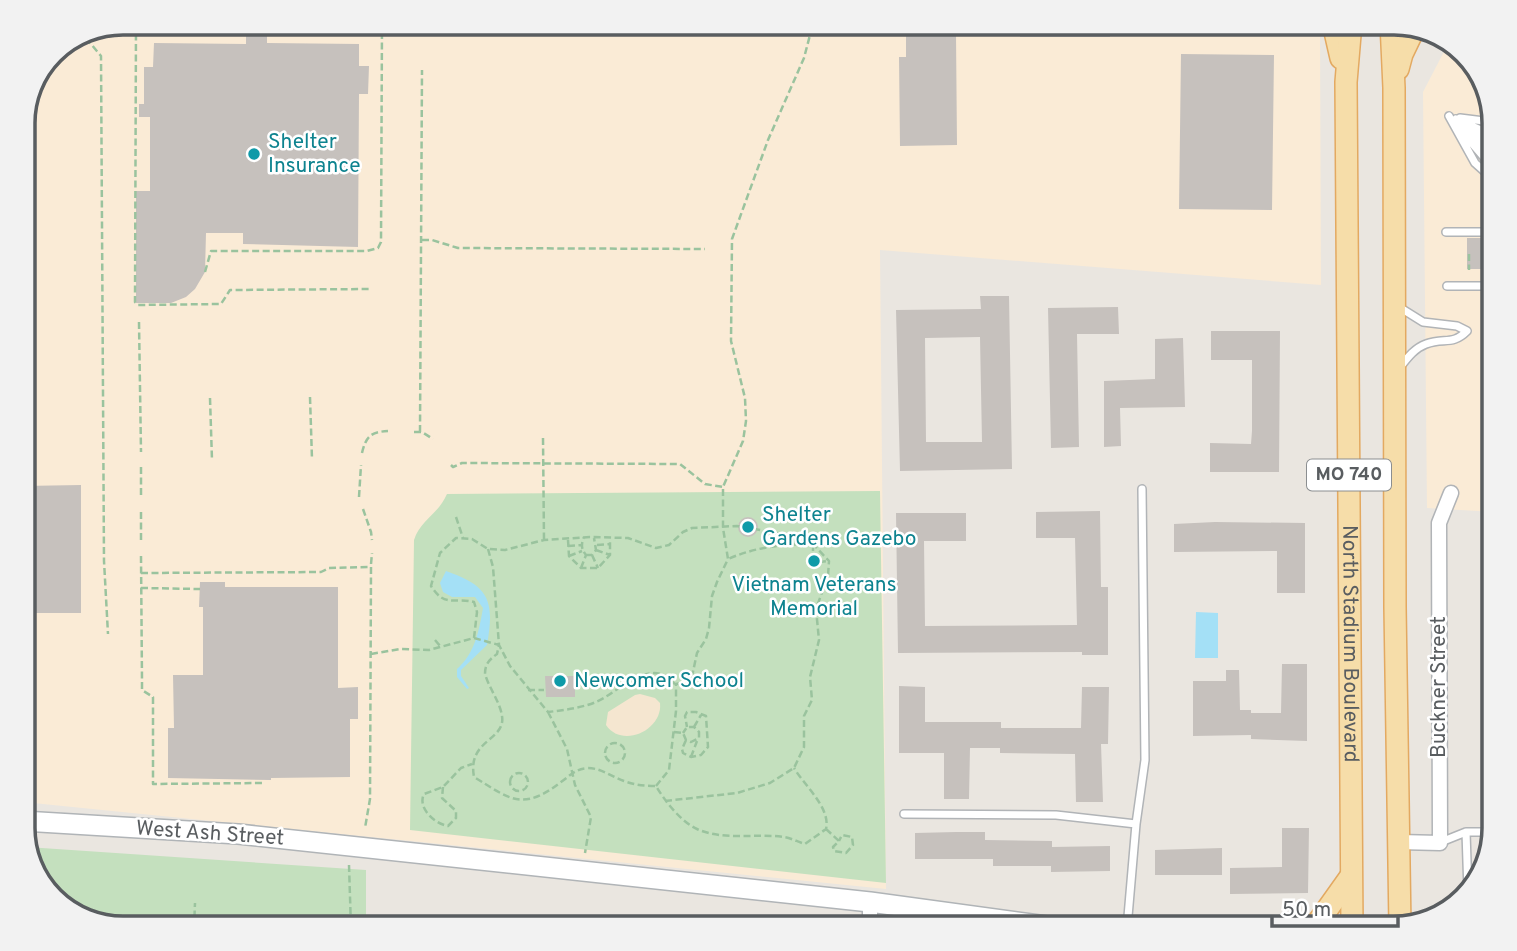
<svg xmlns="http://www.w3.org/2000/svg" width="1517" height="951" viewBox="0 0 1517 951" font-family="Overpass,sans-serif">
<style>
.commercial{fill:#faebd6}
.green{fill:#c4e0be}
.sand{fill:#f5e6d0}
.water{fill:#a4e0f6}
.building{fill:#c6c1bd;fill-rule:evenodd}
.lines{fill:none;stroke-linecap:round;stroke-linejoin:round}
.lane-casing{stroke:#b1b4b7;stroke-width:10}
.street-casing{stroke:#b1b4b7;stroke-width:17}
.secondary-casing{stroke:#b0b4b7;stroke-width:22}
.primary-casing{stroke:#e3a961;stroke-width:24}
.path{stroke:#9ac39e;stroke-width:2.5;stroke-dasharray:7 3.5;stroke-linecap:butt}
.lane{stroke:#fff;stroke-width:7}
.street{stroke:#fff;stroke-width:14}
.secondary{stroke:#fff;stroke-width:19}
.primary{stroke:#f6dda9;stroke-width:21}
.culture-dot{fill:#0f9aa8;stroke:#fff;stroke-width:2.5}
.labels{text-anchor:middle;dominant-baseline:central;stroke-width:5;stroke-linejoin:round;paint-order:stroke}
.shield{fill:#fff;stroke:#8b8e90;stroke-width:2}
.shield-label{font-size:19px;font-weight:bold;fill:#595d60}
.culture-label{font-size:21px;fill:#0d838f;stroke:#fff;text-anchor:start}
.street-label{font-size:21px;fill:#595d60;stroke:#fff}
.rim{fill:none;stroke:#595d60;stroke-width:3.5}
</style>
<rect width="100%" height="100%" fill="#eae6e0"/>
<!-- commercial -->
<path class="commercial" d="M123,23h1188l9,7 1,255 -441,-35 6,639 -863,-87v-685l29,-65z
M1450,40l31,33 13,44v395l-67,-4 -4,-416z"/>
<!-- green -->
<path class="green" d="M880,491l6,392 -476,-53 4,-290c7,-21 23,-24 33,-46z
M27,847l339,23v58h-243l-55,-16 -32,-34z"/>
<!-- sand -->
<path class="sand" d="M640,694l15,4 5,5c3,27 -38,46 -54,22l2,-13 27,-17z"/>
<!-- water -->
<path class="water" d="M446,571c43,15 49,29 41,74l-26,25v6l8,12 -2,1 -10,-12v-8c18,-16 22,-38 26,-61l-8,-11h-23l-9,-5 -3,-9z
M1196,612l22,1v45h-23z"/>
<!-- building -->
<path class="building" d="M1020,23h89l1,14h-90z
M252,27h9l6,4v12l92,1v22h10l-1,28h-9l-1,153 -115,-3v-11h-37l-1,39 -10,17 -9,8 -15,6h-35v-112h14v-74h-11v-13h5v-37h9l1,-24 92,1v-13z
M956,35l1,110 -57,1 -1,-89h7v-21z
M1181,54l93,1 -2,155 -93,-1z
M1467,238h27v31h-27z
M980,296h29l3,173 -112,2 -4,-161 85,-1zM980,337l2,105h-56l-1,-104z
M1118,307l1,27h-42l2,113 -28,1 -3,-140z
M1211,331h69l-1,141h-69v-29l41,1 1,-13v-71h-41z
M1183,338l2,69 -65,1 1,38 -17,1v-66l51,-2v-40z
M81,485v128h-58v-127z
M1100,511l1,76h7v68h-26v-3l-184,1 -2,-140h70v28h-42l1,85 152,-1 -2,-87h-39v-26z
M738 527a10 10 0 1 1 20 0a10 10 0 1 1-20 0Z
M1215,522l90,1v70h-28v-42l-103,1v-28z
M200,582h25v5h113v101l20,-1v32h-8v58l-79,1v2l-103,-2v-50h6l-1,-53h30v-68h-4z
M1282,664h25v77l-56,-2v-4l-58,1v-55h33v-11h13l1,40h11v3h30z
M545,676h30v21h-29z
M899,686l26,1v35h76v6h80l1,-41h27l-1,57h-7l2,58h-27l-1,-48 -75,-1v-5h-30l-1,51h-25v-46h-45z
M1282,828h27l-1,65 -78,1v-26l52,-1z
M956,832h29v8l67,1v6l58,-1v25l-59,1v-6h-58v-7h-78v-26z
M1222,848v27h-67v-25z"/>
<g class="lines">
<defs>
<path id="lane" d="M1449,116l26,47 19,17
M1460,118l24,3 10,6
M1456,119l38,17
M1455,121l39,37
M1470,130l24,17
M1463,133l31,36
M1446,232h48
M1447,286h47
M1399,307l24,15 34,4 10,5c-15,15 -23,6 -41,13 -11,4 -18,13 -25,22
M904,814l152,1 80,9
M1466,832l2,60
M1441,842l25,-10h27
M1127,928l9,-104 9,-64 -3,-271"/>
<path id="street" d="M1399,842l41,1 -1,-320 12,-30
M870,902v26"/>
<path id="secondary" d="M23,821l215,13 632,68 191,26"/>
<g id="primary">
<path d="M1333,23l8,35"/>
<path id="s1" d="M1351,23l-5,59 6,846"/>
<path d="M1391,23l3,65 1,519 5,320"/>
<path d="M1398,69l4,-15 12,-25"/>
<path d="M1314,928l37,-52"/>
</g>
</defs>
<!-- lane casing -->
<use href="#lane" class="lane-casing"/>
<!-- street casing -->
<use href="#street" class="street-casing"/>
<!-- secondary casing -->
<use href="#secondary" class="secondary-casing"/>
<!-- primary casing -->
<use href="#primary" class="primary-casing"/>
<!-- path -->
<path class="path" d="M136,23l-1,279 3,3 83,-1 9,-14 140,-1
M245,23l2,7
M265,30l2,-7
M86,38l15,18 3,505 4,73
M422,240h10l26,8 247,1
M1469,254v16
M205,272l6,-21h156l11,-3 3,-6 1,-219
M139,322l2,130
M310,397l2,62
M210,398l2,62
M414,432h8l11,7
M420,432l2,-362
M543,438l1,102
M362,453c4,-17 9,-21 26,-22
M451,465l2,2 9,-4 218,1 25,20 18,3
M141,467v31
M359,497l2,-32
M363,509l8,23 1,8
M141,512v30
M456,517l7,21
M568,540l1,16 12,12h17l12,-13v-16
M813,544v13l5,5 11,-1
M597,545l14,-1
M568,546l14,-1
M488,549l5,18 6,78 11,21 38,46c17,-2 33,-4 48,-10 19,-8 42,-34 65,-28 4,1 10,7 14,10
M596,550l14,5
M586,555h6l4,-5 -2,-12
M592,555l6,13
M141,556l1,124v10l11,7v87l109,-1v-3
M569,556l13,-5
M371,564l1,-11
M581,568l5,-13c-5,-6 -5,-11 -2,-18
M141,573l180,-1 8,-4 42,-1 -1,232 -5,29
M141,588l59,1
M474,638l3,-26 -3,-10c-21,-5 -29,6 -43,-16l9,-33 16,-15 16,1 16,10 17,1 39,-10 46,-3 38,1 28,10 13,-3 14,-13 9,-4 45,-2 57,10 1,8
M435,640l6,7
M371,654l29,-5 29,1 45,-12 25,7 -2,9c-8,6 -12,10 -12,20 4,14 15,28 17,42 4,25 -35,23 -28,61 36,22 48,35 87,5 10,-7 14,-13 27,-14 13,0 24,9 36,13 11,4 20,5 32,5 9,15 24,35 41,43 26,12 59,4 87,8 7,1 14,5 21,7l21,-15c5,-21 -22,-44 -32,-61
M528,690h16
M548,712l19,37 8,36 16,32 -6,36
M694,727l7,-12
M674,732l9,1 3,7 5,2 8,-4v-6l-5,-5h-7l-4,6
M686,740l-4,9 1,4 8,4 10,-2 7,-8 -2,-31 -10,-4h-9l-2,4 2,11
M605 753a10 10 0 1 1 20 0a10 10 0 1 1-20 0Z
M691,757l6,-16
M510 782a9 9 0 1 1 18 0a9 9 0 1 1-18 0Z
M656,786l13,-16 7,-59v-27l15,-3 6,-28 9,-14 3,-11 3,-32 5,-14 11,-23 -5,-31v-41l20,-46 3,-20 -1,-23 -14,-57 1,-102 36,-99 36,-82 6,-23 8,-12
M443,787l-1,11 14,13v7l-8,8c-13,-2 -31,-18 -24,-32l19,-7 18,-19 11,-4
M665,801l72,-8 33,-10 24,-15 10,-21v-31l8,-16 -2,-23 9,-37 -3,-31 12,-33 1,-15 -16,-17c-31,0 -57,3 -85,15
M826,829l13,12 -6,6 1,4 12,2 7,-8 -1,-8 -10,-2 -3,6
M349,865l2,63
M194,928l1,-25"/>
<!-- lane -->
<use href="#lane" class="lane"/>
<!-- street -->
<use href="#street" class="street"/>
<!-- secondary -->
<use href="#secondary" class="secondary"/>
<!-- primary -->
<use href="#primary" class="primary"/>
</g>
<!-- markers -->
<g class="culture-dot">
<circle cx="254" cy="154" r="7"/>
<circle cx="748" cy="527" r="7"/>
<circle cx="814" cy="561" r="7"/>
<circle cx="560" cy="681" r="7"/>
</g>
<g class="labels">
<!-- shield labels -->
<rect class="shield" x="1307" y="459.5" width="84" height="31" rx="5"/>
<g class="shield-label">
<text x="1349" y="475">MO 740</text>
</g>
<!-- culture labels -->
<g class="culture-label">
<text x="268" y="142">Shelter<tspan x="268" dy="24">Insurance</tspan></text>
<text x="762" y="515">Shelter<tspan x="762" dy="24">Gardens Gazebo</tspan></text>
<text x="814" y="585" text-anchor="middle">Vietnam Veterans<tspan x="814" dy="24">Memorial</tspan></text>
<text x="574" y="681">Newcomer School</text>
</g>
<!-- street labels -->
<g class="street-label">
<text stroke="none"><textPath href="#s1" startOffset="621">North Stadium Boulevard</textPath></text>
<text transform="translate(1439 687) rotate(-90)">Buckner Street</text>
<text transform="translate(210 834) rotate(4)">West Ash Street</text>
</g>
</g>
<!-- crop -->
<path d="M0 0H1517V951H0ZM123 35H1394A88 88 0 0 1 1482 123V828A88 88 0 0 1 1394 916H123A88 88 0 0 1 35 828V123A88 88 0 0 1 123 35Z" fill="#f2f2f2" fill-rule="evenodd"/>
<path class="rim" d="M123 35H1394A88 88 0 0 1 1482 123V828A88 88 0 0 1 1394 916H123A88 88 0 0 1 35 828V123A88 88 0 0 1 123 35Z"/>
<!-- scale -->
<path d="M1272 916v10h126v-10" fill="none" stroke="#595d60" stroke-width="3.5"/>
<text x="1282" y="916" font-size="21" fill="#595d60" stroke="#ffffff" stroke-width="5" paint-order="stroke">50 m</text>
</svg>
